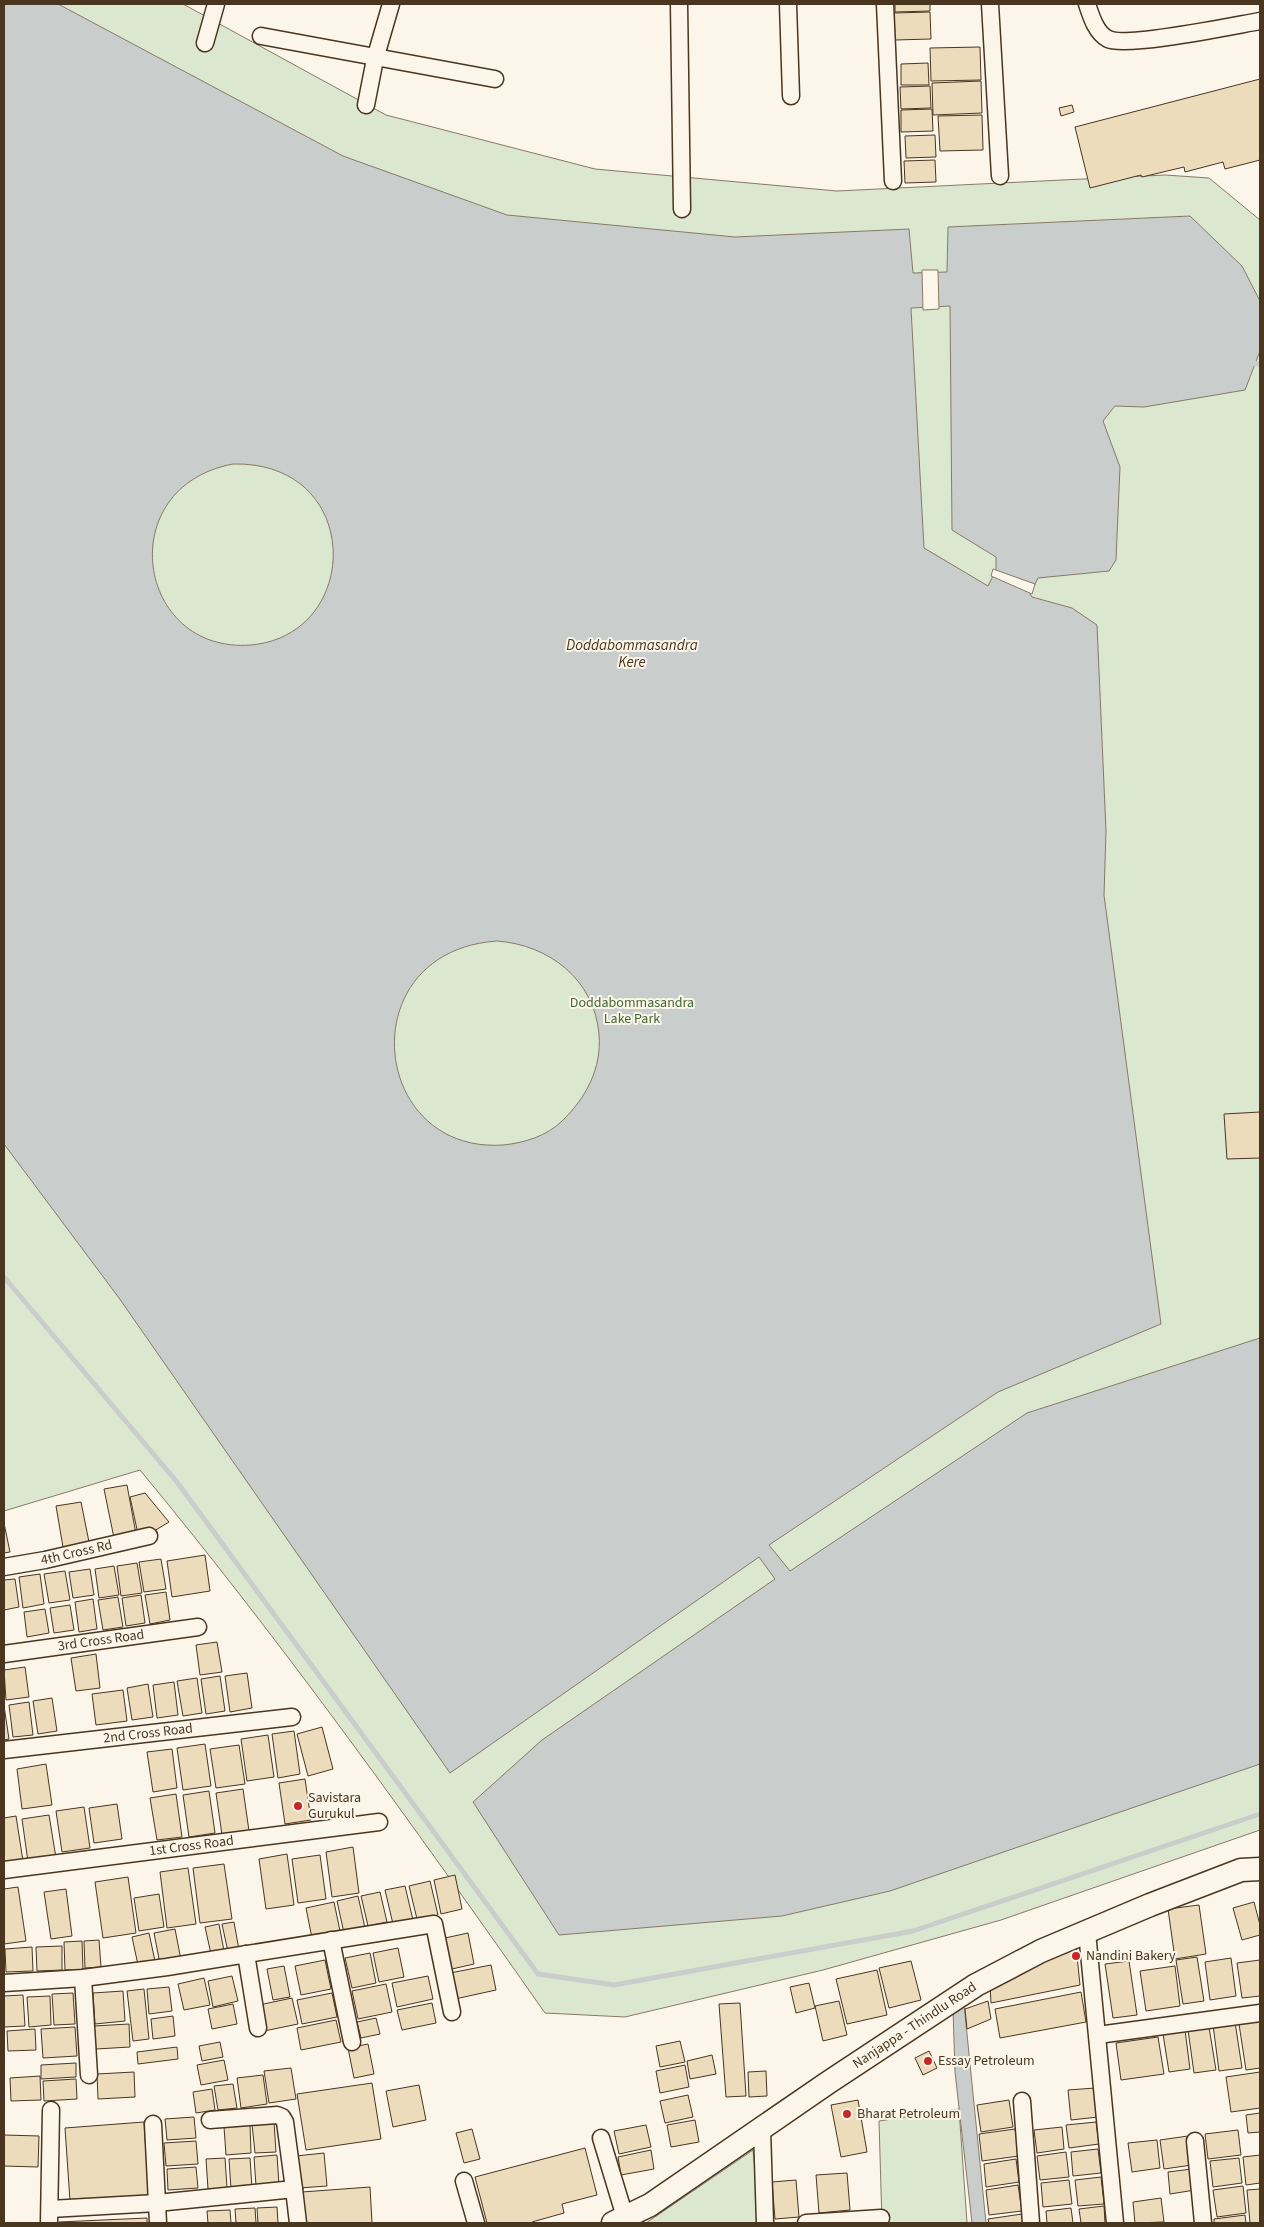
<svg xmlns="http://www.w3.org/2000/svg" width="1264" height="2227" viewBox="0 0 1264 2227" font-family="'Source Sans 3',sans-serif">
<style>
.green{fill:#dce7d0;stroke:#887966}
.water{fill:#c9cecd;stroke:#887966;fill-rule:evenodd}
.pier{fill:#fbf6e9;stroke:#887966}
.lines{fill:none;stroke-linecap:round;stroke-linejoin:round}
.stream{stroke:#c9cecd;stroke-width:5}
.building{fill:#ecdcbc;stroke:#4a3520}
.street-casing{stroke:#4a3520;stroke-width:19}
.secondary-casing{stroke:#4a3520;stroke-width:25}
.street{stroke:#fbf6e9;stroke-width:16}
.secondary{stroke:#fbf6e9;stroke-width:22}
.poi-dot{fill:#c62828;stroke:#fbf6e9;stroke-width:2}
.labels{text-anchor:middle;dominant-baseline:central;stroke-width:4;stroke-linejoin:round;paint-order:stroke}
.park-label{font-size:14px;fill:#436837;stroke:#fbf6e9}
.street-label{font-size:14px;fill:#4a3520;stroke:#fbf6e9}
.poi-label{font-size:14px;fill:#4a3520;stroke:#fbf6e9;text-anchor:start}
.water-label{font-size:15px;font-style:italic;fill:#4a3520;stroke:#fbf6e9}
</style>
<rect width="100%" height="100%" fill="#fbf6e9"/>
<!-- green -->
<path class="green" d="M4,4h179l203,111 209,54 242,22 328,-16 44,3 51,42v1610l-259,90 -178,50 -198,47 -80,-4c-130,-185 -261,-369 -405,-543l-136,41z
M959,2109l8,114h-85l-3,-102z
M753,2150l8,73h-115z"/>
<!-- water -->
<path class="water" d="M4,4h54l285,152 164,59 228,22 174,-8 4,44 34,-1 1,-45 242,-11 52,50 18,35v50l-15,39 -101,17 -29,-1 -12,15 17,46 -4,93 -7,11 -71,7 -8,16 2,3 40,11 25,17 9,206 -2,64 57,429 -163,68 -229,153 21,26 237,-158 233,-75v426l-370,127 -108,25 -223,19 -86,-133 69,-62 233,-161 -16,-22 -309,216 -331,-475 -115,-154zM950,306l2,224 44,27v13l-8,16 -64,-38 -13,-240zM233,464c131,-3 130,171 18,181 -115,9 -140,-158 -18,-181zM497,941c52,4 97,38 102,93 3,34 -13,64 -37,87 -15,15 -38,22 -59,24 -134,9 -153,-194 -6,-204z
M964,2004l22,219h-14l-17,-151 -2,-63z"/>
<!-- pier -->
<path class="pier" d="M922,270h16l1,39 -16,1z
M993,569l42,15 -3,10 -41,-18z"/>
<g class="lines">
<!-- stream -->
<path class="stream" d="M1249,363l11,1
M4,1277l173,205 361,492 76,11 299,-54 347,-117"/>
</g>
<!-- building -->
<path class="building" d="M895,4h35v7l-35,1z
M930,12l1,27 -36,1 -1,-27z
M980,47l1,33 -50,1 -1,-33z
M928,63l1,22h-28v-21z
M1260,79v81l-35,9 -2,-7 -38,10 -1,-5 -42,10 -1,-2 -51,13 -15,-61z
M981,81l1,32 -49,2 -1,-32z
M930,86l1,22 -30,1 -1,-22z
M1072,105l2,7 -13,4 -2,-8z
M932,109l1,22 -32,1v-22z
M982,115l1,35 -43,1 -2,-35z
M935,135l1,22 -30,1 -1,-22z
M935,160l1,22 -31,1 -1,-22z
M1260,1112v46l-33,1 -3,-45z
M127,1485l9,49 -22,4 -10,-49z
M145,1493l24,29 -15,9 -16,3 -8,-37z
M81,1502l8,40 -26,5 -7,-41z
M4,1523l6,29 -6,1z
M205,1555l5,36 -38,6 -5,-36z
M161,1559l5,30 -22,3 -5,-30z
M137,1563l5,30 -21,3 -4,-30z
M114,1566l5,29 -20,3 -4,-29z
M90,1569l4,26 -21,3 -4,-26z
M65,1571l5,29 -21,3 -5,-29z
M40,1574l4,30 -21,4 -4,-31z
M15,1579l4,28 -15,3v-30z
M166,1592l4,28 -20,4 -5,-29z
M141,1595l4,28 -19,3 -4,-28z
M118,1597l5,30 -20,3 -5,-30z
M93,1599l4,30 -18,3 -4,-30z
M70,1605l4,25 -20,3 -4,-25z
M45,1609l4,24 -22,4 -3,-25z
M217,1642l5,30 -22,3 -4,-30z
M96,1654l4,34 -24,3 -5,-33z
M25,1667l4,30 -23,3 -2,-30z
M247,1673l5,35 -22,4 -5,-36z
M220,1676l5,35 -19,3 -5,-35z
M197,1678l5,35 -19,3 -6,-35z
M174,1682l4,33 -21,3 -4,-33z
M148,1684l5,33 -21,3 -5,-32z
M123,1690l4,31 -31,4 -4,-31z
M52,1698l5,33 -19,3 -5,-33z
M29,1702l4,33 -20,2 -4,-32z
M4,1706l5,33 -5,1z
M322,1727l11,42 -25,7 -11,-42z
M294,1731l6,43 -22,4 -6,-44z
M268,1735l6,42 -27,4 -6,-42z
M205,1744l6,42 -28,4 -6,-42z
M239,1745l6,39 -29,4 -6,-39z
M172,1749l5,39 -24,4 -6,-40z
M46,1764l6,41 -30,4 -5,-40z
M305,1779l6,41 -26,4 -6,-41z
M243,1789l6,42 -27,4 -6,-42z
M209,1791l6,42 -26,4 -6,-42z
M176,1794l6,43 -25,3 -7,-42z
M117,1804l5,35 -28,4 -5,-35z
M84,1807l6,41 -28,4 -6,-41z
M49,1815l7,43 -28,4 -6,-43z
M16,1816l7,45 -19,3v-46z
M353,1847l6,46 -27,4 -6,-45z
M287,1854l7,51 -28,4 -7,-50z
M320,1855l6,44 -28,4 -6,-44z
M224,1864l8,55 -32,4 -7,-55z
M188,1868l8,56 -29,4 -7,-56z
M455,1875l7,34 -21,5 -7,-34z
M128,1877l8,56 -33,5 -8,-56z
M430,1881l8,34 -21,4 -8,-33z
M405,1886l8,34 -20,4 -8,-34z
M18,1887l8,54 -22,3v-55z
M66,1889l6,47 -21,3 -7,-47z
M380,1892l7,30 -19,4 -7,-30z
M159,1894l5,33 -25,4 -5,-33z
M358,1896l7,32 -21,5 -7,-32z
M334,1902l6,29 -28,7 -6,-30z
M1254,1902l6,23v10l-18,5 -9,-32z
M1199,1905l7,49 -31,5 -7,-50z
M234,1922l5,28 -11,2 -6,-28z
M219,1924l5,27 -13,3 -6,-27z
M175,1929l6,31 -21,4 -6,-31z
M149,1933l6,28 -17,4 -6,-28z
M468,1933l6,31 -22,5 -7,-31z
M99,1940l2,27 -16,1 -1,-27z
M82,1941l1,29h-18l-1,-28z
M62,1946v24l-25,1 -1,-24z
M1076,1946l4,39 -89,18 -1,-17z
M32,1947l1,24 -27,1 -1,-23z
M398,1948l6,29 -25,5 -6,-29z
M370,1953l6,30 -24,5 -7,-30z
M1197,1957l7,44 -21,3 -7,-44z
M1231,1958l5,38 -26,4 -5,-38z
M325,1960l6,29 -30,6 -6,-29z
M1260,1960v36l-18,2 -5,-35z
M911,1961l10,39 -32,8 -10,-40z
M1129,1961l8,54 -24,3 -8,-54z
M491,1965l5,25 -41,9 -5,-26z
M284,1966l6,31 -17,3 -6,-31z
M1175,1966l5,40 -34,5 -6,-40z
M877,1970l10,45 -40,9 -11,-45z
M232,1976l6,25 -25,6 -5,-26z
M428,1976l5,23 -36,8 -5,-24z
M204,1978l6,27 -26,5 -6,-26z
M809,1983l6,25 -19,5 -6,-26z
M386,1984l6,28 -34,7 -6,-28z
M169,1987l3,24 -23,3 -2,-25z
M144,1989l5,50 -16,2 -6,-50z
M123,1991l2,30 -30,3 -2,-31z
M1081,1992l5,30 -86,16 -5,-29z
M73,1993l2,31 -21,1 -2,-31z
M332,1993l5,24 -35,7 -5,-24z
M23,1995l2,31 -21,1v-31z
M50,1996l1,29 -22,2 -2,-30z
M292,1998l6,26 -34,7 -5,-26z
M839,2001l8,34 -24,6 -8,-35z
M988,2001l3,18 -24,10 -2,-20z
M432,2003l4,20 -34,7 -5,-20z
M740,2003l6,93 -20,1 -7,-93z
M233,2004l4,20 -25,5 -4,-20z
M173,2016l2,20 -22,3 -2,-20z
M376,2018l4,16 -19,4 -4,-16z
M336,2020l5,22 -40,8 -4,-22z
M1260,2021v47l-14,2 -7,-46z
M1235,2022l7,46 -23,3 -6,-46z
M129,2024l1,23 -34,2 -2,-23z
M75,2027l2,29 -34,2 -2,-29z
M1209,2027l7,43 -22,3 -6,-43z
M35,2029l1,21 -28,1 -1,-20z
M1185,2030l5,39 -21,3 -6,-38z
M1158,2037l6,37 -43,6 -5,-37z
M680,2041l5,21 -25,5 -4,-21z
M220,2042l3,15 -21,4 -3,-15z
M368,2044l6,30 -20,4 -6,-30z
M177,2047l1,12 -40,5 -1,-12z
M929,2051l8,17 -14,7 -8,-17z
M712,2055l4,19 -26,5 -3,-18z
M224,2060l4,20 -27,5 -4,-20z
M76,2063v14l-35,2v-14z
M685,2065l4,22 -29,6 -4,-22z
M291,2068l5,31 -27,4 -5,-32z
M766,2071l1,25 -18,1 -1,-25z
M134,2072l1,25 -37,2 -1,-25z
M1260,2072v36l-29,4 -5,-35z
M263,2075l4,29 -26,4 -4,-30z
M40,2076l1,24 -30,1 -1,-23z
M76,2079l1,20 -33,2 -1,-20z
M372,2083l9,56 -75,11 -9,-56z
M233,2084l4,24 -19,2 -4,-24z
M419,2085l7,35 -33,7 -7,-36z
M1095,2088l3,29 -27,3 -3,-30z
M212,2089l3,21 -19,3 -3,-21z
M688,2095l5,22 -28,6 -5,-22z
M858,2100l9,52 -26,5 -10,-52z
M1009,2100l4,27 -32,5 -4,-27z
M1260,2113v19l-12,1 -2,-18z
M194,2117l2,21 -29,2 -2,-21z
M695,2120l4,22 -28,5 -4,-22z
M144,2122l5,73 -79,6 -5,-73z
M274,2122l2,30 -21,1 -3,-29z
M1096,2122l3,22 -30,4 -3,-23z
M250,2125l1,28 -25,2 -2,-28z
M646,2125l5,22 -32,7 -5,-23z
M1062,2127l2,22 -27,4 -3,-23z
M472,2129l8,30 -16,4 -8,-30z
M1015,2129l4,27 -37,5 -3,-27z
M1238,2130l3,25 -33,4 -3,-25z
M4,2135l35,1 -1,31 -34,-1z
M1188,2136l4,29 -28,4 -4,-29z
M1157,2140l3,28 -28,4 -4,-29z
M196,2141l2,23 -32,2 -2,-23z
M585,2148l12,47 -35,9 2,9 -32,9 1,1h-46l-12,-46z
M1098,2149l3,24 -28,3 -2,-24z
M651,2150l3,19 -33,6 -3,-18z
M1066,2152l3,25 -29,3 -3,-24z
M324,2153l3,33 -28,2 -3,-32z
M277,2155l2,30 -23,1 -2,-29z
M1260,2155v28l-14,2 -3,-28z
M225,2158l2,30 -19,1 -2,-30z
M250,2158l2,30 -21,1 -2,-30z
M1239,2158l3,25 -29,4 -3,-26z
M1016,2159l3,23 -33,5 -2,-23z
M196,2167l2,21 -30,2 -1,-21z
M1192,2169l3,21 -25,4 -2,-22z
M847,2173l3,37 -31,3 -3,-38z
M1101,2177l3,27 -26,2 -3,-26z
M796,2180l3,37 -24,2 -3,-37z
M1069,2180l3,24 -29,3 -2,-24z
M1018,2185l4,26 -33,4 -3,-25z
M1243,2186l3,27 -29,4 -4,-27z
M370,2187l2,36h-68l-2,-31z
M1260,2189v34h-10l-3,-33z
M1161,2198l3,24 -29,1 -2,-21z
M1104,2206l1,17h-24l-2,-14z
M277,2207l1,16h-20l-1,-15z
M255,2208l1,15h-20l-1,-14z
M1071,2208l2,15h-26l-1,-12z
M230,2210l1,13h-23l-1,-12z
M1022,2214l1,9h-34l-1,-4z
M1245,2215l1,8h-32v-4z
M147,2218v5h-88v-1z"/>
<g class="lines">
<defs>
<g id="street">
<path d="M679,4l3,205"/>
<path d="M788,4l3,92"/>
<path d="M885,4l8,177"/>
<path d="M990,4l10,172"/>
<path d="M1087,4c4,12 9,29 21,35 18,9 128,-14 152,-18"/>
<path d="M261,36l234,43"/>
<path d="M205,43l11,-39"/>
<path d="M366,105l9,-46 16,-55"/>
<path id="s1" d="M4,1567l41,-7 104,-24"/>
<path id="s2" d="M4,1654l194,-27"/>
<path id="s3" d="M4,1750l288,-33"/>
<path id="s4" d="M4,1870l375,-48"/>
<path d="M1087,1932l28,291"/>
<path d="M331,1940l21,102"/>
<path d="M246,1954l12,74"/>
<path d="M83,1978l6,97"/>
<path d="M4,1983l79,-5 84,-11 267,-43 18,88"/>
<path d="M1098,2035l162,-22"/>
<path d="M1022,2101l9,122"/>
<path d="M210,2120l67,-5 5,2 3,5 9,67"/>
<path d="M153,2124l5,99"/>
<path d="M762,2130l3,93"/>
<path d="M601,2138l24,79"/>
<path d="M1195,2141l8,82"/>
<path d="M464,2181l12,42"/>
<path d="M50,2209l107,-6 137,-14 4,34"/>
<path d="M49,2223l2,-113"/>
<path d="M806,2223l75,-5"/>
</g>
<g id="secondary">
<path id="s5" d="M613,2223l37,-18 179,-123 147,-97 65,-34 109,-46 91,-35 19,-1"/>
</g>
</defs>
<!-- street casing -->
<use href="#street" class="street-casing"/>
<!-- secondary casing -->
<use href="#secondary" class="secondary-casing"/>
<!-- street -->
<use href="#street" class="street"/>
<!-- secondary -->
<use href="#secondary" class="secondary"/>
</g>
<!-- markers -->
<g class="poi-dot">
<circle cx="298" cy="1806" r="5"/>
<circle cx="1076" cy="1956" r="5"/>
<circle cx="928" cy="2061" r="5"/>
<circle cx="847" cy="2114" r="5"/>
</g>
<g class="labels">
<!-- park labels -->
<g class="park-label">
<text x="632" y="1003">Doddabommasandra<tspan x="632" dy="16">Lake Park</tspan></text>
</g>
<!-- street labels -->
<g class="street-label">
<text stroke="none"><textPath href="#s1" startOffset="74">4th Cross Rd</textPath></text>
<text stroke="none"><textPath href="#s2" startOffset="98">3rd Cross Road</textPath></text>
<text stroke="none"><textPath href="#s3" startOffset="145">2nd Cross Road</textPath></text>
<text stroke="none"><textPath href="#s4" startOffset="189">1st Cross Road</textPath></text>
<text stroke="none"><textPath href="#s5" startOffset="361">Nanjappa - Thindlu Road</textPath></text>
</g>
<!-- poi labels -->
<g class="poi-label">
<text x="308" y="1798">Savistara<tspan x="308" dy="16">Gurukul</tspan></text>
<text x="1086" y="1956">Nandini Bakery</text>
<text x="938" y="2061">Essay Petroleum</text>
<text x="857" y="2114">Bharat Petroleum</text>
</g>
<!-- water labels -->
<g class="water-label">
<text x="632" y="645">Doddabommasandra<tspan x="632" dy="17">Kere</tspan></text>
</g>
</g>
<!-- border -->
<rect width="1264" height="2227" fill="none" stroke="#4a3520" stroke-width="10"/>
</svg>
